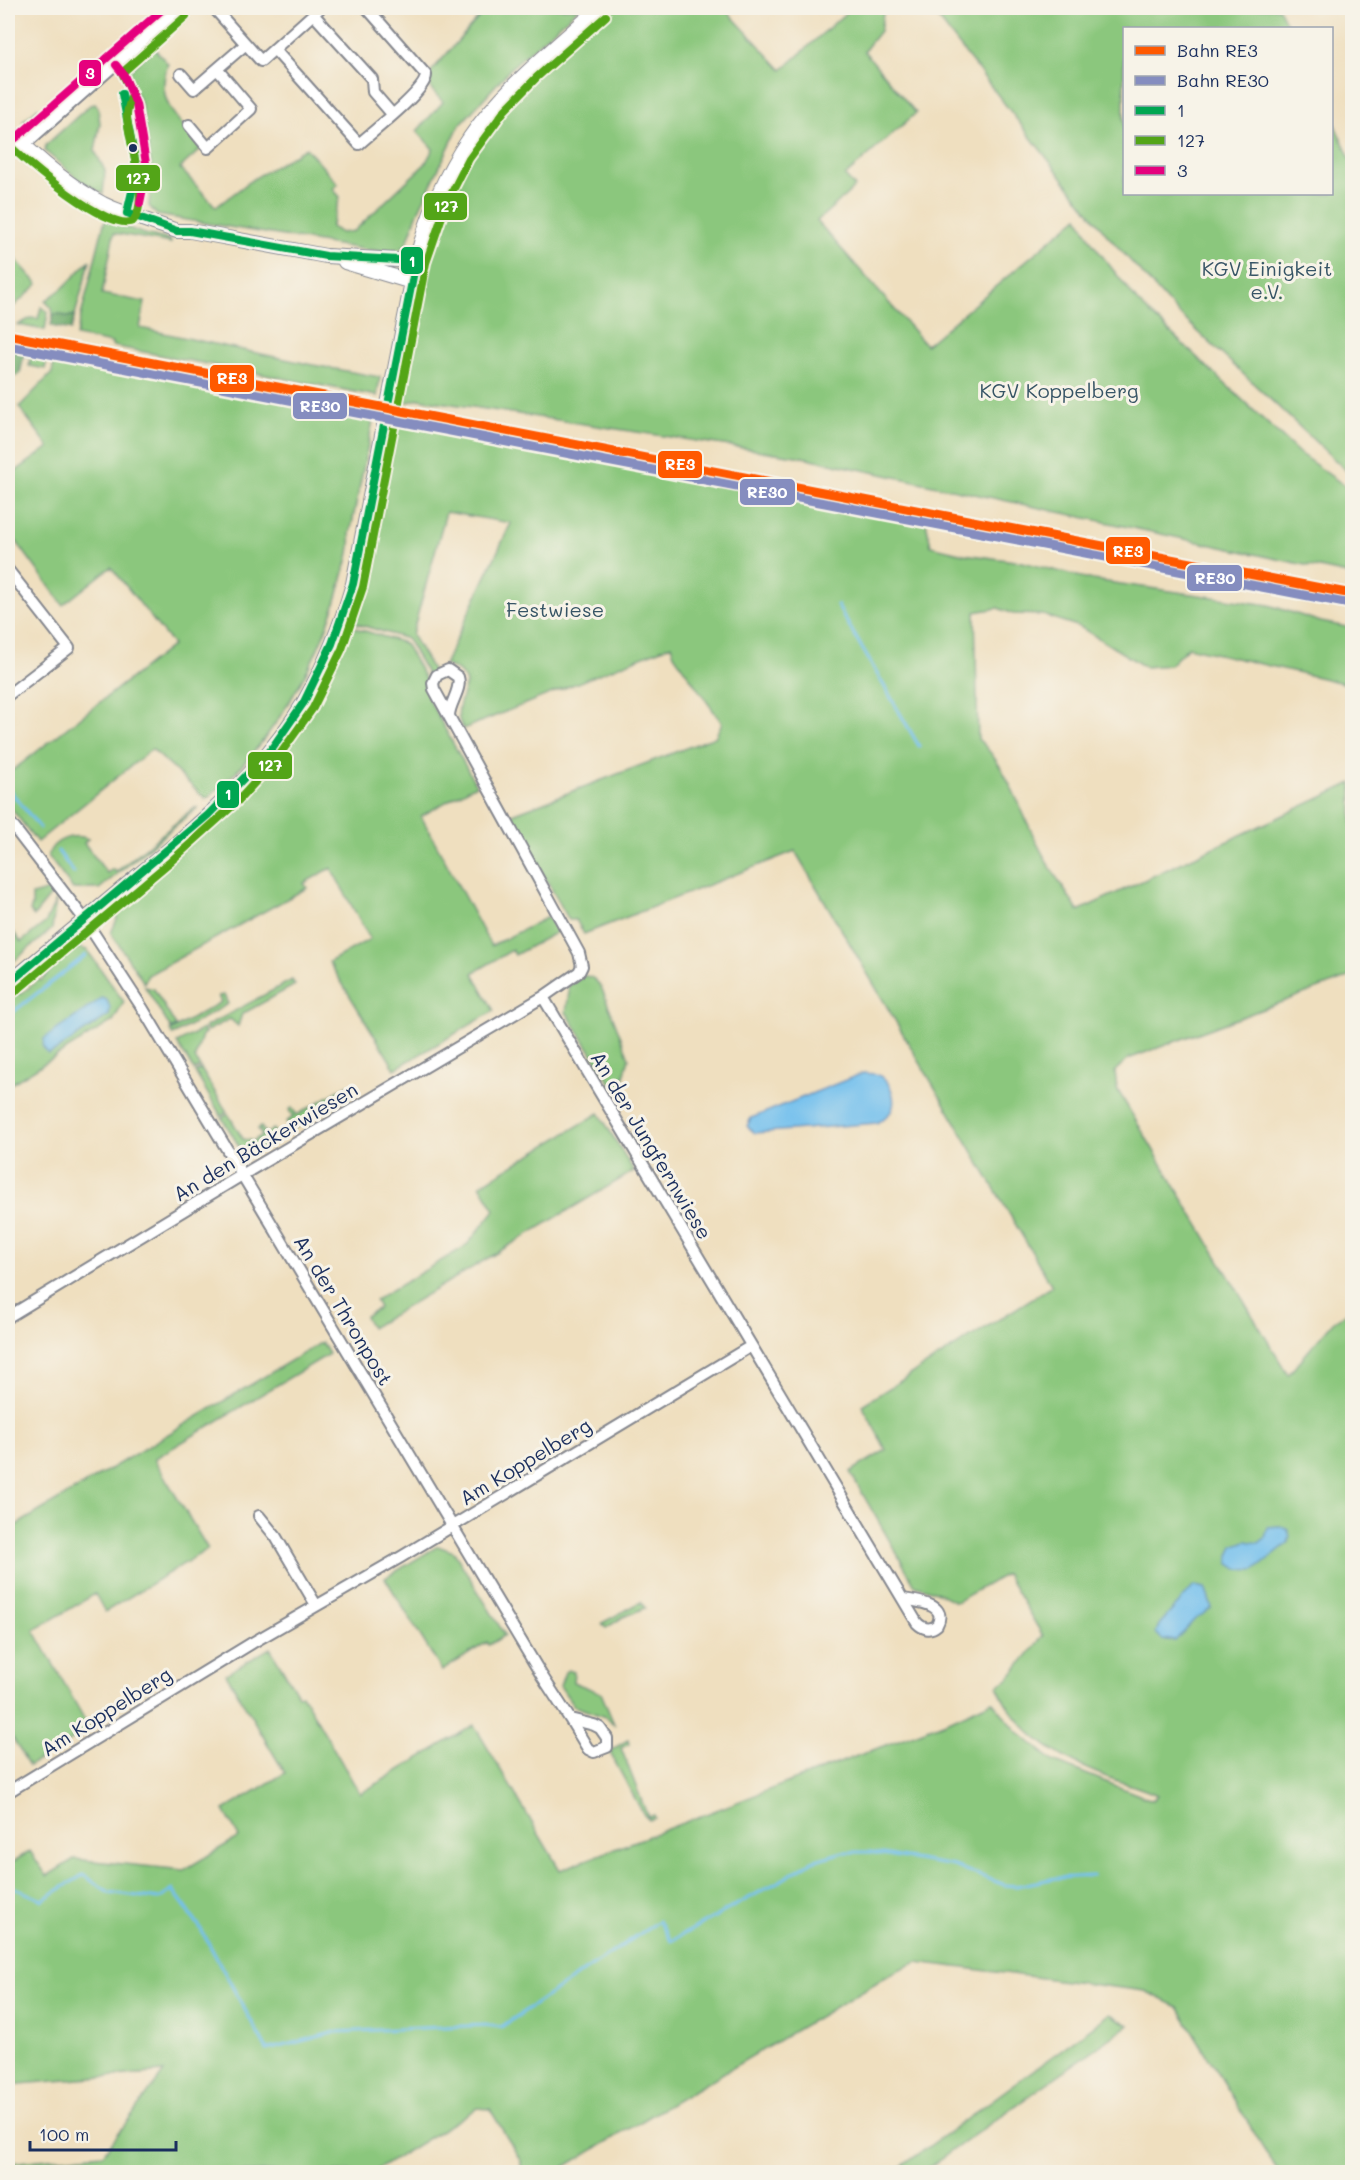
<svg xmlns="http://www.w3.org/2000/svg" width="1360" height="2180" viewBox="0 0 1360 2180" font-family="Mali,sans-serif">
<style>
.green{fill:#8bc77d;stroke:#537b6e;stroke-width:1.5}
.forest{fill:#70ac6c;stroke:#466e65;stroke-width:1.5}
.water{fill:#73c0ed;stroke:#4778a6;stroke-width:1.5}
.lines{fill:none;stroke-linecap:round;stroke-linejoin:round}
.stream{stroke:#73c0ed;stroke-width:3}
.minor-casing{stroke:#85878e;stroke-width:14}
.major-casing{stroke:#85878e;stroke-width:16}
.minor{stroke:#fff;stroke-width:10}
.major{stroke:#fff;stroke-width:14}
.bus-1-casing{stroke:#f7f3e8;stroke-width:12}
.bus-2-casing{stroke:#f7f3e8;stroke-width:12}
.bus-3-casing{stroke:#f7f3e8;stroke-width:12}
.bus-1{stroke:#00a651;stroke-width:8}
.bus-2{stroke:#53a518;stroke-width:8}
.bus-3{stroke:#e5007d;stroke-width:8}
.rail-1-casing{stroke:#f7f3e8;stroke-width:14}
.rail-2-casing{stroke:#f7f3e8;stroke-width:14}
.rail-1{stroke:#ff5900;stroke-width:9}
.rail-2{stroke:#858dbf;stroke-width:9}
.bus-dot{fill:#1b2f5e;stroke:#f7f3e8;stroke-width:2}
.labels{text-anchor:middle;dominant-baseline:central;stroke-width:6;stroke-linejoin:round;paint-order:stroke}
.park-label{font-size:20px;fill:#375566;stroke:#f7f3e8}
.street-label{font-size:20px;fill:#1b2f5e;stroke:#f7f3e8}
.line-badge{stroke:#f7f3e8;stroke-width:2}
.badge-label{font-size:16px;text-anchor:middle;font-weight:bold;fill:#fff}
</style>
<rect width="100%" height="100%" fill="#f7f3e8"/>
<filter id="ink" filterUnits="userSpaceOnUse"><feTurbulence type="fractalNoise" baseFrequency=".0167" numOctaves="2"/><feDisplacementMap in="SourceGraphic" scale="12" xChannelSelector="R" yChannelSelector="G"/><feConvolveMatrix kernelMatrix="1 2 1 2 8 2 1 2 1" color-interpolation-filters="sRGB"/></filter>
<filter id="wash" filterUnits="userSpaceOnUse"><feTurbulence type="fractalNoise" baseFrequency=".008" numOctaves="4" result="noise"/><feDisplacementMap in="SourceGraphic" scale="24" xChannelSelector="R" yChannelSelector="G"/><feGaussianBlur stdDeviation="1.35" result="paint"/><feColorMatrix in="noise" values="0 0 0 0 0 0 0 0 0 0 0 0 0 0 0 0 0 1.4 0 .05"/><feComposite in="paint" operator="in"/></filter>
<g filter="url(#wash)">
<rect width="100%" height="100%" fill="#efdfbf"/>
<!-- green -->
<path class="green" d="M487,8h92l-66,58 -54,60 -41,86 -11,31 -3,4 -11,5 -26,-2 -210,-35 -8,-9 3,-35 -11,-67 -16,-29 29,-27 14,16c-14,39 11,56 35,83l-23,21 36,39 37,-28 53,-31 32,36 -5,5 7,8 -9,30 10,6 13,-2 71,-67 8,-15 -16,-18 26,-29 -12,-13 -2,-15z
M607,8h117l58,62 69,-62h33l-4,23 -16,20 52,62 -71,63 10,11 -38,34 109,124 152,-128 15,27 45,58 161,151 53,38v84l-550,-118 -383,-58 -10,3 -14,-3 31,-142c0,-22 10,-41 19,-60 6,-14 11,-29 19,-42 34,-57 95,-103 143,-147z
M930,8h349l10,20h-165v166h208v-75l20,44v313l-177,-166 -68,-75z
M95,104l3,3 2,17 -5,27 10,20 -2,23 -25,-15 -33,-28 1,-6 44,-40z
M38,108l9,9 -18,11 -6,-7z
M106,220l39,14 25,6 1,3 -57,-10 -12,61 43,8 -5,26 173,37 67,12 -3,19 -265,-50v-3l-36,-7 28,-113z
M8,251l30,33 -26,24 -4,-1z
M90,260l-15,55 -7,2 -12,-3 -3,1 -1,-7 -7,-7 18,-13z
M41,307l7,5 -3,18 -27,-5 13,-7 7,1z
M8,344l41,8 -4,17 -16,-3 2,-9 -23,-8z
M56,350l53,10 1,-3 265,54 -25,123c2,15 -4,30 -8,45 -19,78 -72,170 -136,220l-54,-50 -115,93 -29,-38v-30l165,-129 -62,-78 -48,38 -55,-75v-53l41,-30 -30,-40 33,-34z
M393,415l532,102 6,29 33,8 58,8 71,18 176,25 52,17 31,6v57l-164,-38 -18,18 -25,2 -65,-40 -37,-12 -30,-1 -15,-6 -23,4 3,127c29,26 43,74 61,108 11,22 26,43 39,64l274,-128v193l-224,83 -13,12 2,18 171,286 45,-53 19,-13v863h-74l-100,-165 -33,-16 -228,-29 -21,9 -340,201h-35v-11l-31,-52 -13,-1 -103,64h-366v-9l95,-9 61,-82 -156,13v-220l22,-14 17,25 27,-17 110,11 55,-33 -15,-27 61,-37 -59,-99 44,-26 28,47 4,-1 58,100 114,-69 86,145 391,-150 41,-19 25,30 36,30 99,39 5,-5c-17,-8 -35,-12 -53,-19 -46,-18 -86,-43 -107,-90l11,-7 35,-43 -37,-62 -50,28 -22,-11 -19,-6 -65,-113 36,-22 -24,-45 190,-119 -257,-435 -211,83 -8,-14h-7l-59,-105 205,-78 7,-14 -48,-68 -3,-10 -208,84c-10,-16 -1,-29 3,-46 -4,-12 -11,-15 -22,-18l67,-142 -65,-11 -34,123 21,36 -4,6 -22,-38 -56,-17 -4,-4 22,-77z
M349,626l55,17 3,4 20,35v14l49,89 -55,31 70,130 57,-29 9,15 -42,23 -3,-5 -39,23 21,38 -99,58 -66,-107 41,-23 -39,-71 -27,15 3,5 -159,87 -4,8 -33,-50 6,-14 -5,-11 89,-75 38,-38 105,-168z
M194,808h3l-98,81h-26l-25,-33c4,-17 26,-23 40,-17l-4,4 23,30 6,-4 3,3z
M49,890l3,4 -18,22 -4,-5 2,-5v-11z
M56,900l-4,29 -44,37v-35l3,-2 10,13 25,-20z
M77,947l10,3 37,52 -11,19 -105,65v-87l11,-7 2,2 18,-15 2,2 22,-25z
M584,976c9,0 13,5 18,13l27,69 -8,30 -5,4 -50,-80 3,-20 -1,-6z
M292,980l3,5 -53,29 -4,12 -8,-7 -23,12 -2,-4z
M145,987l9,2 22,37 -5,3z
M224,995l4,9 -55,31 -3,-4 51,-29 -3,-6z
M203,1029l2,4 -3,2 -7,23 5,9 -6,3 -17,-27z
M201,1069l26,43 -6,4 -26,-44z
M348,1085l6,9 -62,36 -6,-8 7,-5 -4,-7 3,-2 5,7z
M599,1113l35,58 -263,157 -6,-12 14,-8 -4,-8 91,-54 29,-36 -15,-25z
M228,1114l15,25 10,2 9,-6 -4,-6 3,-2 5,7 7,-5 6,9 -23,14 -16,-4 -18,-30z
M322,1342l7,12 -175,105 54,90 -103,63 -10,-18 -61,36 56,99 -61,37 -21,-36v-200z
M438,1546l16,6 51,83 -16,10 -2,-3 -45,29 -57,-93z
M641,1602l4,6 -22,9 -17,11 -4,-5z
M568,1670l6,2 -1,10 28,11 13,31 -9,-7 -31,-11 -14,-20 5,-14z
M628,1740l1,4 -8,4 27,69 6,-2 1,3 -6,2 -5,-5 -35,-64z
M1110,2014l19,11 -207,147h-28z"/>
<!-- forest -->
<path class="forest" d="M60,314l7,3 8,-2 -4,15 -20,-4 2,-11z
M8,349l16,6 -4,18 -3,3 -9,-2z"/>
<!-- water -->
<path class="water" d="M102,998l5,2 3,8 -1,7 -54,36 -7,3 -5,-7 1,-8z
M863,1073c4,1 11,0 15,2 13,5 21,28 11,39 -3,3 -8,6 -12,9l-122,10 -8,-7 4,-8z
M1280,1526l8,4 2,7 -2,6 -34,27 -16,-1 -9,-6v-7l4,-10 13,-5 13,2 6,-5 3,-11z
M1194,1586l11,2 7,20 -18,12 -19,21 -13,-2 -6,-6 3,-8z"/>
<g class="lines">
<!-- stream -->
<path class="stream" d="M837,605l82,141
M8,788l32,40
M58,851l16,22
M8,1016l78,-61
M8,1885l34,15 41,-25 26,17 50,7 14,-9 25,34 69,126 69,-18 150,-7 15,2 158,-106 12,20 114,-63 27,-17 31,-9h27l84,14 51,19 11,1 40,-8 37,-2"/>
</g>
</g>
<g filter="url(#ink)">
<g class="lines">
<defs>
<path id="minor" d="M214,8l47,53 59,-53
M313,14l59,65 1,13 19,22
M274,49l85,95c14,-13 67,-53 67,-69l-59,-67
M181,74l13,15 23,-20
M189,125l19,23 43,-39 -34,-40 29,-25
M23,146l156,-138
M8,570l61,78 -61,47
M8,820l77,100 58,89 399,667 28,43 24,6 6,3 7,10v9l-13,5 -6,-3 -18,-30
M543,997l374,626c6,6 13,8 20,2 11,-21 -18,-23 -33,-26
M8,1317l234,-142 301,-178 36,-25 3,-6 -3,-13 -145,-264 -1,-6 4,-8 11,-5 10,7c4,12 -8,25 -9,38
M259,1516l17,21 40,68
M8,1792l244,-149 149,-86 350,-211"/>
<path id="major" d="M8,130c28,28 59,55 95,74 23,11 50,18 74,27h13l136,25 90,5
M345,262l67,20
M8,984c44,-37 89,-74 133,-111 60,-50 122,-102 163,-171 21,-37 37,-77 49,-118l63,-323c11,-43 27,-85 53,-122 34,-51 85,-90 130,-131"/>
</defs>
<!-- minor casing -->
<use href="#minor" class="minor-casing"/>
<!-- major casing -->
<use href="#major" class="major-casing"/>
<!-- minor -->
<use href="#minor" class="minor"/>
<!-- major -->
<use href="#major" class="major"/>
<defs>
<path id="bus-1" d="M122,94l15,76 -10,43
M8,984l200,-169 62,-64 34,-49 28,-58 21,-60 63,-323 -90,-5 -136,-25h-13l-50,-18"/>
<path id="bus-2" d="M8,144c18,18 101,89 125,77 18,-21 -5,-78 -6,-105 0,-8 4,-15 5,-23l-10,-20 64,-57
M15,992l155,-130 67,-60 41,-45 35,-49 29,-59 21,-62 63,-324 21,-61 22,-43 36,-49 32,-33 69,-61"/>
<path id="bus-3" d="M116,65l8,10 12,29 11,65 -7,34
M16,138l148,-130"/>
</defs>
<!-- bus-1 casing -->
<use href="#bus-1" class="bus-1-casing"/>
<!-- bus-2 casing -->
<use href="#bus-2" class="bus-2-casing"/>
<!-- bus-3 casing -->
<use href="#bus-3" class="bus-3-casing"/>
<!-- bus-1 -->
<use href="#bus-1" class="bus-1"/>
<!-- bus-2 -->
<use href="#bus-2" class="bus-2"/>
<!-- bus-3 -->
<use href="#bus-3" class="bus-3"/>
<defs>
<path id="rail-1" d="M8,335l1344,259"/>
<path id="rail-2" d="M8,346l1342,258"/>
</defs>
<!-- rail-1 casing -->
<use href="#rail-1" class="rail-1-casing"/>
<!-- rail-2 casing -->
<use href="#rail-2" class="rail-2-casing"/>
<!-- rail-1 -->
<use href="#rail-1" class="rail-1"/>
<!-- rail-2 -->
<use href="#rail-2" class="rail-2"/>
</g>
</g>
<!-- markers -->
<circle class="bus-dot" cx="133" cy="148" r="5"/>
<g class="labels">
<!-- park labels -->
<g class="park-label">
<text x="1267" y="268">KGV Einigkeit<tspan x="1267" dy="23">e.V.</tspan></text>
<text x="1059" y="390">KGV Koppelberg</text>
<text x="555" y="609">Festwiese</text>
</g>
<!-- street labels -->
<g class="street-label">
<text transform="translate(265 1141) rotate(-31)">An den Bäckerwiesen</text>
<text transform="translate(652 1145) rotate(59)">An der Jungfernwiese</text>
<text transform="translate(344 1310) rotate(59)">An der Thronpost</text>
<text transform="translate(525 1461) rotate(-31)">Am Koppelberg</text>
<text transform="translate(106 1711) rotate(-32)">Am Koppelberg</text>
</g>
</g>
<g class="line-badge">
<rect x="78" y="59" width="24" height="28" rx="6" fill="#e5007d"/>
<rect x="115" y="164" width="46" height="28" rx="6" fill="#53a518"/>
<rect x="423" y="192" width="45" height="29" rx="6" fill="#53a518"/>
<rect x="400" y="246" width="24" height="29" rx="6" fill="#00a651"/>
<rect x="209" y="364" width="46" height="29" rx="6" fill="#ff5900"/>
<rect x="292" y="392" width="56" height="28" rx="6" fill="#858dbf"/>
<rect x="657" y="450" width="46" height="29" rx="6" fill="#ff5900"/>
<rect x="739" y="478" width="57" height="28" rx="6" fill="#858dbf"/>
<rect x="1105" y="536" width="46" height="29" rx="6" fill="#ff5900"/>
<rect x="1186" y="564" width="57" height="28" rx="6" fill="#858dbf"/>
<rect x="247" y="751" width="46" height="29" rx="6" fill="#53a518"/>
<rect x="216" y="780" width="24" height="29" rx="6" fill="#00a651"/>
</g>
<g class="badge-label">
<text x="90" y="79">3</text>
<text x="138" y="184">127</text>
<text x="446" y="212">127</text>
<text x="412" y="267">1</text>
<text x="232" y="384">RE3</text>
<text x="320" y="412">RE30</text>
<text x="680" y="470">RE3</text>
<text x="767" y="498">RE30</text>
<text x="1128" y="557">RE3</text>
<text x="1215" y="584">RE30</text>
<text x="270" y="771">127</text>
<text x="228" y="800">1</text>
</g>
<!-- margin -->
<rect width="1360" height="2180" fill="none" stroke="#f7f3e8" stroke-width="30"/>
<!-- legend -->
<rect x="1123" y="27" width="210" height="168" fill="#f7f3e8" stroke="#9fa5b1" stroke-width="1.5"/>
<rect x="1135" y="46" width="30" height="9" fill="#ff5900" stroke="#9fa5b1" stroke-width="1.5"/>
<text x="1177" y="57" font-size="18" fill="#1b2f5e">Bahn RE3</text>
<rect x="1135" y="76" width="30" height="9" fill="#858dbf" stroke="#9fa5b1" stroke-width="1.5"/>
<text x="1177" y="87" font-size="18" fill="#1b2f5e">Bahn RE30</text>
<rect x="1135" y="106" width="30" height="9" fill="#00a651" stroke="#9fa5b1" stroke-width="1.5"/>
<text x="1177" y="117" font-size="18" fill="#1b2f5e">1</text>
<rect x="1135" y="136" width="30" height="9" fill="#53a518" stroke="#9fa5b1" stroke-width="1.5"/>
<text x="1177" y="147" font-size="18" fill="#1b2f5e">127</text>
<rect x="1135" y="166" width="30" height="9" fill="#e5007d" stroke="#9fa5b1" stroke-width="1.5"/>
<text x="1177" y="177" font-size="18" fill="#1b2f5e">3</text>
<!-- scale -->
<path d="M30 2141v9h146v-9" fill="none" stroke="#1b2f5e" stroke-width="3"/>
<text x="39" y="2141" font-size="18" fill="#1b2f5e" stroke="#f7f3e8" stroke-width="4.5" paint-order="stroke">100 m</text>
</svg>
